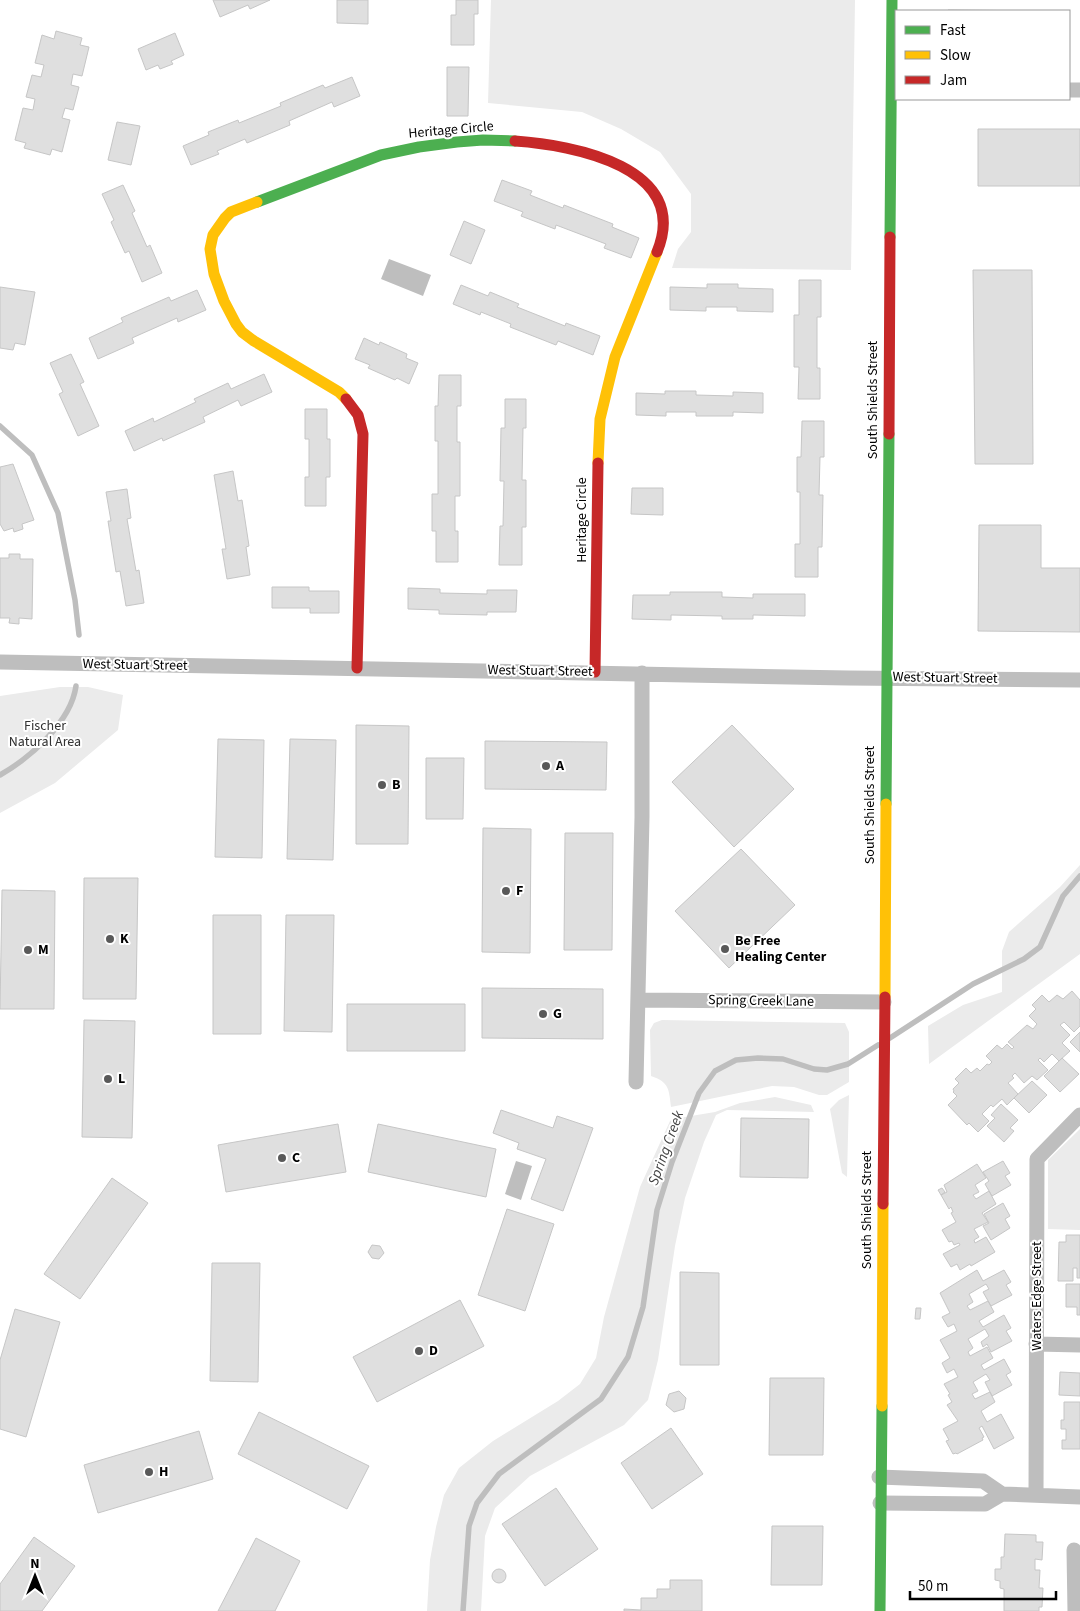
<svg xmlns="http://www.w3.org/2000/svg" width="1080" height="1611" viewBox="0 0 1080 1611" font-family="'Source Sans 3',sans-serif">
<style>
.green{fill:#ebebeb}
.water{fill:#bebebe}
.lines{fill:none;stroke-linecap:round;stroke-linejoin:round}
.stream{stroke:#bebebe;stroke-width:5.5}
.building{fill:#dfdfdf;stroke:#c6c6c6}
.street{stroke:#bebebe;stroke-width:15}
.fast{stroke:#4caf50;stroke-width:11}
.slow{stroke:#ffc107;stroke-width:11}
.jam{stroke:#c62828;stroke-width:11}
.poi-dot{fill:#595959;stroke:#fff;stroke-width:2}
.labels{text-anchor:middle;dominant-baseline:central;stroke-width:4;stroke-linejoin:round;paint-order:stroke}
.street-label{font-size:14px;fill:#000;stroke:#fff}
.park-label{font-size:14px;fill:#323232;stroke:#fff}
.poi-label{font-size:14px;font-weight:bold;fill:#000;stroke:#fff;text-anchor:start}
.water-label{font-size:15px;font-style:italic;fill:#434343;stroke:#fff}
</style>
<rect width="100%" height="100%" fill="#fff"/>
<!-- green -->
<path class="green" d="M491,0h364l-4,270 -179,-2 6,-19 13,-17v-38l-31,-42 -39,-23 -39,-17 -94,-9z
M60,687h28l35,8 -5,35 -63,53 -55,30v-117z
M1080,865v89l-151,110 -1,-38 35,-21 39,-13v-41l7,-19 51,-45z
M662,1020l183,3 4,9v50l-22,13h-8l-25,-8 -22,-1 -101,21c-2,-18 -2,-25 -20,-31l-1,-46 4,-7z
M849,1095l-2,82 -5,-4 -12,-64 9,-9z
M775,1097l36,8 3,7 -87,-2 -11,5 -12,27 -19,56 -10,48 -17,114 -10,40 -24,25 -94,51 -35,32 -10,28 -4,75h-54l3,-51 6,-33 8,-32 15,-27 34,-27 65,-40 22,-17 16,-26 8,-41 36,-130 30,-66 3,-2 42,-7 25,-9z
M1080,1129v101l-32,-1v-69z"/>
<!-- water -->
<path class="water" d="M389,259l42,16 -8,21 -42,-17z
M516,1161l16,5 -11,34 -16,-6z"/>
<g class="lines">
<!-- stream -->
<path class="stream" d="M0,426l32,29 26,58 17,87 4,35
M0,775c30,-17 71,-53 76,-89
M890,1038l83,-54 51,-25 16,-12 23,-51 17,-20
M463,1611l6,-85 8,-23 22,-29 102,-75 27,-42 15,-50 14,-97 15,-48 27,-69 16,-22 21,-11 22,-2 25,1 31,10 13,1 21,-6 30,-19"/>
</g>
<!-- building -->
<path class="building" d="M213,0h57l-20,9 -2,-4 -28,12z
M337,0h31v24l-31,-1z
M456,0h22v14h-4v31h-23v-30h5z
M948,10l101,1h-101z
M56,31l26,7 -2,7 9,2 -7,29 -9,-2 -2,11 8,2 -6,23 -8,-2 -3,10 8,2 -8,32 -10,-3 -2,6 -26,-7 2,-5 -11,-3 8,-32 10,2 2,-11 -9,-2 6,-22 9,2 3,-12 -9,-2 7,-28 12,4z
M175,33l9,22 -13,6 2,3 -13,5 -2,-4 -12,5 -8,-21z
M447,67h22l-1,49h-21z
M352,77l8,19 -26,11 -2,-5 -43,19 1,4 -43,18 -2,-4 -28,12 2,3 -28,11 -8,-19 26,-11 -1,-3 30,-12 1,3 42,-17 -1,-3 43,-18 2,3z
M117,122l23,4 -9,39 -23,-5z
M978,129h102v57h-102z
M502,180l30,11 -2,4 33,13 1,-3 49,19 -1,3 27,11 -8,20 -27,-10 2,-4 -50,-19 -1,4 -34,-13 2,-4 -29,-11z
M123,185l12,26 -3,2 15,34 3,-2 12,28 -20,9 -13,-31 -4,2 -14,-31 3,-2 -12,-26z
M464,221l21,9 -14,34 -21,-9z
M973,270h59l1,194h-58z
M799,280h22v37h-4v51h3v31h-22l1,-32h-5v-52h5z
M707,284h31v4l35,1v23l-36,-1v-4h-31v4l-36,-1v-23l37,1z
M461,285l27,11 2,-4 29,12 -2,3 48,19 1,-3 34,13 -7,19 -35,-14 -2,4 -46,-18 1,-3 -30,-12 -1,3 -27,-11z
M0,287l35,5 -10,53 -10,-2 -2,7 -13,-2z
M197,290l9,20 -28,12 -1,-4 -45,20 2,5 -36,16 -9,-21 34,-16 -2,-4 48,-21 2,4z
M364,338l15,7 1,-3 27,12 -1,4 12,5 -9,21 -12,-6 -2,2 -27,-12 2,-3 -15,-6z
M71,354l13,28 -4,2 19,42 -21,10 -19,-42 4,-2 -13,-29z
M264,374l8,18 -31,14 -3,-6 -35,17 2,5 -42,19 -1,-3 -28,13 -9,-20 28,-13 1,4 42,-20 -2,-3 34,-16 3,6z
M439,375h22v31h-4v36h3v54h-5v35h3v31h-22v-31h-4v-37h6v-53h-3v-35h3z
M665,391h31v4l37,1v-4l30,1v20l-30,-1v4h-37v-4h-30v4l-30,-1v-22l29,1z
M505,399h21v29h-3l-1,52h4v47h-4v38h-23l1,-39h3l1,-45h-4l1,-53h4z
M305,409h22v30h3v38h-4v29h-21v-29h4v-38h-4z
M802,421h22v36h-4l-1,38h4l-1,52h-4v30h-23v-33h5v-52h-3v-35h4z
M13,464l21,56 -12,4 1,5 -9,3 -1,-4 -9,3 -4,-7v-57z
M233,471l5,30 4,-1 7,46 -3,1 4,28 -23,4 -5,-30h4l-12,-74z
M632,488h31v27l-32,-1z
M127,489l4,29 -4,1 9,52 3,-1 5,33 -18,3 -6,-35 -4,1 -8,-51h3l-5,-29z
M979,525h62v43h39v64l-102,-1z
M9,554h11v5h13l-1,60 -13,-1v6l-10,-1 1,-5h-10v-60h9z
M272,587h37v4h30v22h-29v-5h-38z
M408,588l32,1v4l47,1v-4h30l-1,22h-29v3l-48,-1v-4l-31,-1z
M670,592h52v5l31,1v-4h52v22l-52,-1v4h-31v-3l-51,-1v5l-39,-1 1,-24h37z
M356,725l53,1 -1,118h-52z
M732,725l62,64 -60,58 -62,-65z
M218,739l46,1 -2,118 -47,-1z
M290,739l46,1 -3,120 -46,-1z
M485,741l122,1 -1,48 -121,-1z
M426,758h38l-1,61h-37z
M483,828l48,1 -1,124 -48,-1z
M565,833h48l-1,117h-48z
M741,849l54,56 -66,63 -54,-57z
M84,878h54l-2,121h-53z
M2,890l53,1 -1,118h-54z
M213,915h48v119h-48z
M286,915h48l-2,117 -48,-1z
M482,988l121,1v50l-121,-1z
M1072,991l8,9v26l-6,6 -10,-10 -4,3 10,10 -8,8 8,8 -11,10 -7,-7 -8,8 -4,-4 -2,2 10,10 -11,10 -5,-4 -8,7 -9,-10 -3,3 2,2 -6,5 10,11 -11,11 -5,-6 -9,8 -2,-2 -9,9 7,7 -11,11 -9,-9 -2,2 -19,-20 9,-9 -4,-4 1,-1 -1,-2 6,-6 -4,-4 11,-11 5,5 6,-5 3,3 7,-7 2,1 3,-3 -6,-6 11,-11 5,4 5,-5 5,5 2,-2 -6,-5 19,-17 6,4 4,-5 -8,-8 7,-7 -4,-4 10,-10 7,7 8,-7 6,4z
M347,1004h118v47h-118z
M84,1020l51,1 -3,117 -50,-1z
M1080,1032v20l-10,-10z
M1062,1058l17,16 -19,18 -16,-16z
M1032,1081l15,14 -18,18 -15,-15z
M1001,1104l17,16 -8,8 4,3 -10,11 -17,-16 8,-8 -4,-3z
M501,1110l52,18 4,-12 36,12 -30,83 -32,-12 15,-40 -29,-10 2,-6 -26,-10z
M741,1118l68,1 -1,59 -68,-1z
M338,1124l8,48 -120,20 -8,-47z
M378,1124l118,25 -10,48 -118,-25z
M1003,1161l7,12 -5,3 6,9 -19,11 -7,-12 4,-3 -6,-9z
M977,1164l9,14 -11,7 4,7 -6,3 3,4 13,-8 7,13 -14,9 6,9 -14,7 5,8 -5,3 1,3 11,-6 9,15 -24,14 -1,-2 -10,6 -3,-6 -6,3 -8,-13 17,-9 -1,-2 -5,2 -2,-4 -3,1 -7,-12 14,-8 -5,-9 2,-1 -2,-5 -2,2 -8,-14 6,-3 -3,-7z
M112,1178l36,25 -68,96 -36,-25z
M942,1188l3,4 -4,3 -3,-5z
M1003,1203l7,13 -5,3 5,9 -19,12 -8,-14 6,-3 -5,-9z
M507,1209l47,15 -29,87 -47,-16z
M1066,1235h14v43h-3v-10h-4v13h-15l1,-39h7z
M372,1245l8,1 4,7 -5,6 -7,-1 -4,-6z
M212,1263h48l-2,119 -48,-1z
M977,1270l6,11 21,-11 7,12 -5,3 6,10 -21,11 -8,-14 6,-3 -3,-5 -17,10 4,8 -6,4 3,4 18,-9 6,11 -15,9 4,6 21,-12 7,13 -5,3 6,10 -21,11 -4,-8 -4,3 -2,-5 8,-6 -4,-7 -17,10 5,9 -5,4 2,4 17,-9 6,11 -12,7 3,5 20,-11 7,13 -5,3 6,10 -20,11 -7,-14 5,-2 -4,-6 -13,8 5,9 -6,3 3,5 15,-7 5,10 -14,9 6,11 14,-8 13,24 -20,11 -12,-23 -3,2 5,9 -2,1 1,2 -26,14 -1,-1 -3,1 -7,-13 3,-1 -6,-11 15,-8 -11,-16 5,-3 -4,-7 2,-1 -6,-10 14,-7 -4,-8 -7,4 -5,-10 8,-5 -10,-18 17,-9 -3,-7 -6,3 -6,-10 8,-4 -10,-20z
M680,1272l39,1v92h-39z
M1066,1284h14v31h-3v-8h-11z
M460,1300l24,46 -107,56 -24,-45z
M916,1308h5l-1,11h-5z
M15,1309l45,13 -34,115 -26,-8v-69z
M1060,1372l20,1v23l-21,-1z
M770,1378h54l-1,77h-54z
M679,1391l7,7 -2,11 -10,3 -8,-7 3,-11z
M1064,1402h16v47h-18v-9h4v-11h-5v-9h3z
M259,1412l110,54 -22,43 -109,-55z
M671,1428l32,46 -51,35 -31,-46z
M199,1431l14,48 -115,34 -14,-48z
M556,1488l42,61 -53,37 -43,-62z
M772,1526h51l-1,59h-51z
M1005,1534l31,1v7h7l-1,18 -7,-1v11h5l-1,18h4l-1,19h-3v4h-35v-22l-4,-1v-7l-5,-1v-11h6v-12h3z
M34,1537l41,29 -33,45h-42v-27z
M256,1538l44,23 -25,50h-57z
M492 1576a7 7 0 1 1 14 0a7 7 0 1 1-14 0Z
M670,1580h32v31h-78v-2l17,1v-12h16v-9h13z"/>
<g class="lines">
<!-- street -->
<path class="street" d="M1069,90h11
M0,662l848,16 232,2
M638,1000l246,2
M636,1082l6,-265v-144
M1036,1344l44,1
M879,1477l104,4 19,13 78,3
M1036,1494l1,-335 43,-44
M880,1503l105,1 17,-10
M1074,1550l1,61"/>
<!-- fast -->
<path class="fast" d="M257,202l124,-47 38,-8 38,-5 26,-2 32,1
M890,237l2,-237
M886,804l3,-370
M880,1611l2,-205"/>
<!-- slow -->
<path class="slow" d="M257,202l-26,10 -6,6 -12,17 -3,14 4,25 10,27 12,23 6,8 12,9 85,51 7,7
M598,463l2,-44 15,-62 42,-105
M885,997l1,-193
M882,1406l1,-202"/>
<!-- jam -->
<path class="jam" d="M515,141c58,4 177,26 142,111
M346,399l12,16 5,19 -6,234
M889,434l1,-197
M595,672l3,-209
M883,1204l2,-207"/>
</g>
<!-- markers -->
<g class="poi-dot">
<circle cx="546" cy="766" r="5"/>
<circle cx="382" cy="785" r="5"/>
<circle cx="506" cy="891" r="5"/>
<circle cx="110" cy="939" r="5"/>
<circle cx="725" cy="949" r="5"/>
<circle cx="28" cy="950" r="5"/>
<circle cx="543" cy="1014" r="5"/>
<circle cx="108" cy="1079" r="5"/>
<circle cx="282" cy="1158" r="5"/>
<circle cx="419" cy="1351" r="5"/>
<circle cx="149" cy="1472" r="5"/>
</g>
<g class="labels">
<!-- street labels -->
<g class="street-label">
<text transform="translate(451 130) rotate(-5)">Heritage Circle</text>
<text transform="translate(873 400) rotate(-90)">South Shields Street</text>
<text transform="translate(582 520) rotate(-90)">Heritage Circle</text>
<text transform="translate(135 665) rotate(1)">West Stuart Street</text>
<text transform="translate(540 671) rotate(1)">West Stuart Street</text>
<text transform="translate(945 678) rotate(1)">West Stuart Street</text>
<text transform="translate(870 805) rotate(-90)">South Shields Street</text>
<text transform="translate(761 1001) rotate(1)">Spring Creek Lane</text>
<text transform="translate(867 1210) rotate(-90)">South Shields Street</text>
<text transform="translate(1037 1296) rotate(-90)">Waters Edge Street</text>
</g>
<!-- park labels -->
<g class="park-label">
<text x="45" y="726">Fischer<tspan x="45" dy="16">Natural Area</tspan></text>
</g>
<!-- poi labels -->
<g class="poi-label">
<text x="556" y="766">A</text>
<text x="392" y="785">B</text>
<text x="516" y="891">F</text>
<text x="120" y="939">K</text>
<text x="735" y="941">Be Free<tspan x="735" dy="16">Healing Center</tspan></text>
<text x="38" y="950">M</text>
<text x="553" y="1014">G</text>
<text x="118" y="1079">L</text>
<text x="292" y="1158">C</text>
<text x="429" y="1351">D</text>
<text x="159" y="1472">H</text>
</g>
<!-- water labels -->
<g class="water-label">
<text transform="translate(666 1148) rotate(-70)">Spring Creek</text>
</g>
</g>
<!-- legend -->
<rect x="895" y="10" width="175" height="90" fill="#ffffff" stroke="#999999"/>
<rect x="905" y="26" width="25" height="8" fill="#4caf50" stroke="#999999"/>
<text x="940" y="35" font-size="15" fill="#000000">Fast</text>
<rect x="905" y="51" width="25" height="8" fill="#ffc107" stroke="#999999"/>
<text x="940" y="60" font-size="15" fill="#000000">Slow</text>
<rect x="905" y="76" width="25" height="8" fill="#c62828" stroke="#999999"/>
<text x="940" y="85" font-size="15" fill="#000000">Jam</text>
<!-- north arrow -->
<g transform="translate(35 1576)" stroke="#ffffff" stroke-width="4" paint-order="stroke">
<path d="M0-4L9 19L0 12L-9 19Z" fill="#000000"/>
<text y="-8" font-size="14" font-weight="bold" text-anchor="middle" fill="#000000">N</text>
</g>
<!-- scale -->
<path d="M910 1591v8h146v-8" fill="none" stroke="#000000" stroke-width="2.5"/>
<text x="918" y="1591" font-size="15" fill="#000000" stroke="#ffffff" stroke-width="4" paint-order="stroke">50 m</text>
</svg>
